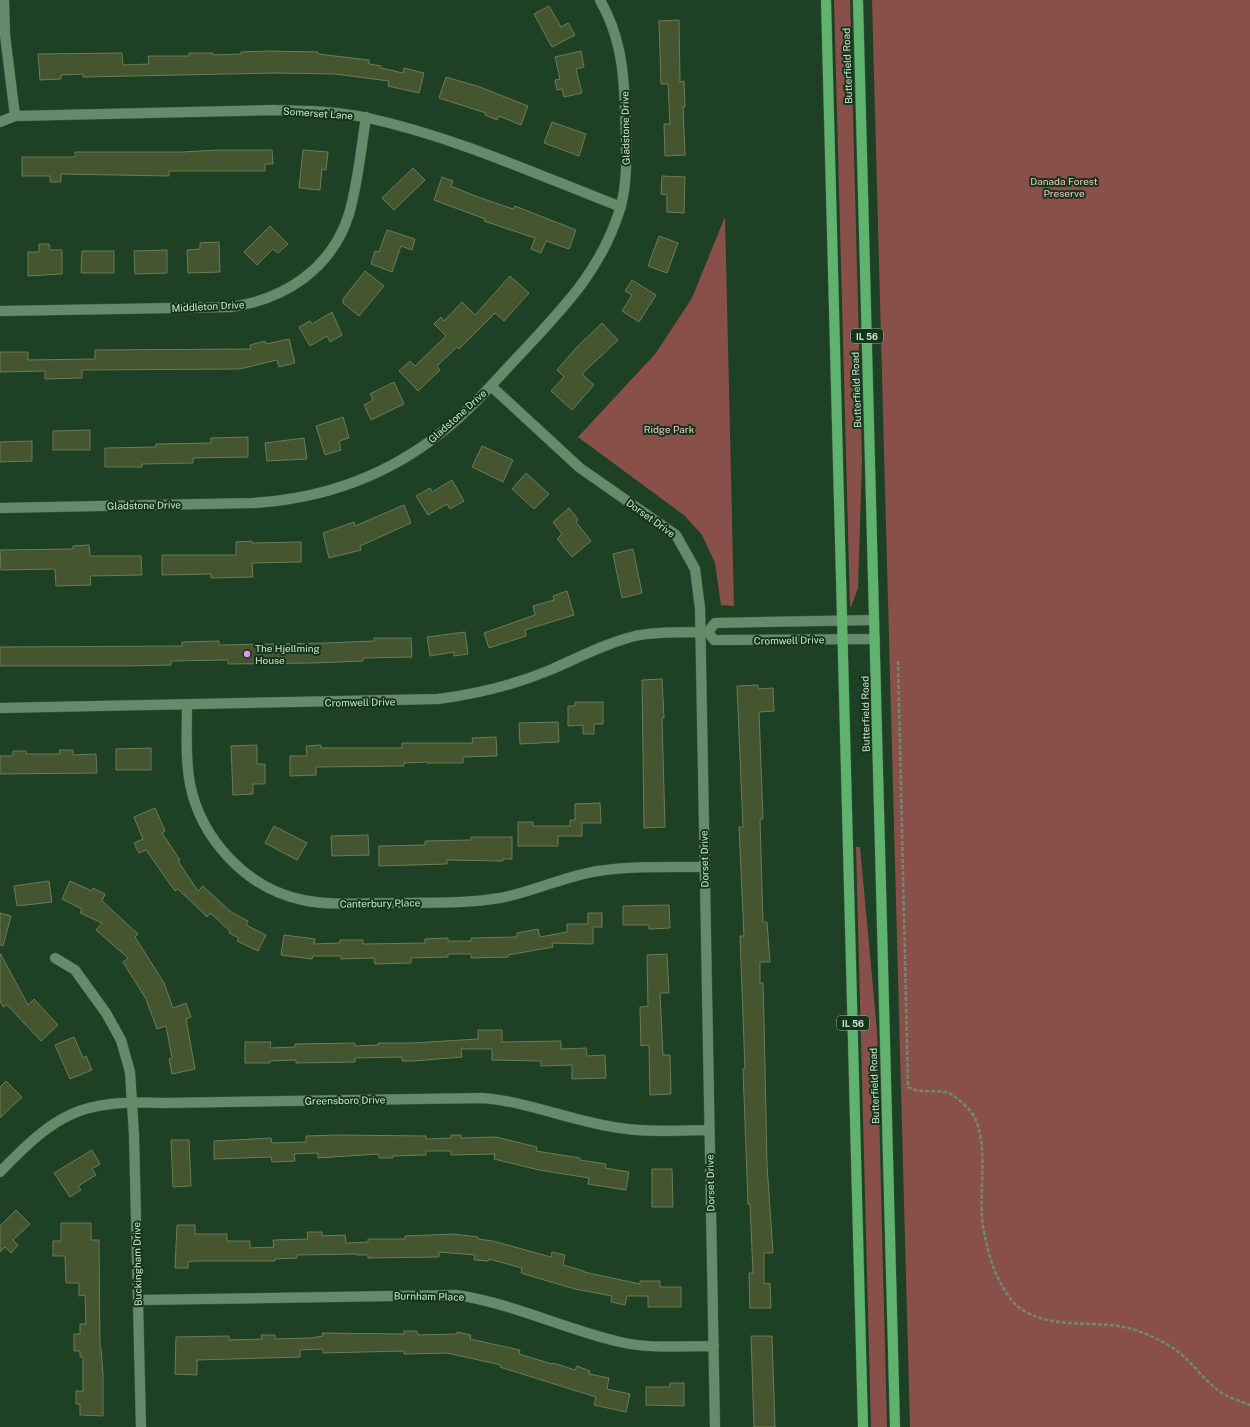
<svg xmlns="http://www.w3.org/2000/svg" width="1250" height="1427" viewBox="0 0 1250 1427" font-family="'Public Sans',sans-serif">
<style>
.green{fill:#885049}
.building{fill:#45552f;stroke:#6b7d55}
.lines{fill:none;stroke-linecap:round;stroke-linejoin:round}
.minor-casing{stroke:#3c5b42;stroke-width:11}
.major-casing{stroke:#3c5b42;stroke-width:11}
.path{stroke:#6f8a73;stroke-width:2.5;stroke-dasharray:4 2;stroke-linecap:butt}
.minor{stroke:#668b6b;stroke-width:10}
.major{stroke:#5fb36f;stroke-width:10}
.poi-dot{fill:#f389f1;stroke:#13351a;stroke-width:1.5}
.labels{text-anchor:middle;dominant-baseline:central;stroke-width:4;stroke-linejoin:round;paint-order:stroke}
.shield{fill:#13351a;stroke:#97af9a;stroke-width:1}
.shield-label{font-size:9px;font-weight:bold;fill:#cfe3d1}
.street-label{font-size:10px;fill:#cfe3d1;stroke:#13351a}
.park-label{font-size:10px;fill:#f4c8c1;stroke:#13351a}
.poi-label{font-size:10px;fill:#cfe3d1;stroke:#13351a;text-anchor:start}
</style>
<rect width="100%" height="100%" fill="#1e4024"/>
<!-- green -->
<path class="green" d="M834,0h16l12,460 -4,128 -7,19 -1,-1z
M872,0h378v1427h-340z
M725,217l9,389 -13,-1 -6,-42 -13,-28 -17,-19 -107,-79 78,-84 36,-55z
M856,847h4l17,184 10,396h-16z"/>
<!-- building -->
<path class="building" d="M549,6l12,21 7,-4 7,12 -23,12 -18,-33z
M679,20l1,62 4,-1 1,26h-2l2,48 -20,1 -1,-32h6l-2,-40h-7l-2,-63z
M269,51l49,1v2l51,6v4l12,2v2l22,5 1,-5 20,5 -5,20 -31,-7 1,-5 -54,-7 -58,-1 -194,4v-3l-22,1v4l-21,1 -2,-26 84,-1 1,12 26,-1 -1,-8h41v-3h24v2l28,-1v-2z
M581,51l3,16 -8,2 6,24 -18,4 -2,-8 -5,1 -2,-10 5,-1 -5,-22z
M446,77l34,10 48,19 -7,19 -22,-9 -2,4 -12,-5 1,-2 -47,-15z
M552,122l34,12 -7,22 -35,-13z
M218,150h54l1,14h-8v7h-96v5l-108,-2v8h-11v-6h-28v-19h53v-5h107z
M303,150l25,2 -2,18 -4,-1 -2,21 -21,-2z
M413,168l12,12 -31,30 -12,-12z
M662,176l23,1 -1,36 -17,-1v-17l-6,-1z
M442,177l11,4 -2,5 24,10 38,13 2,-3 61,24 -7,19 -23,-8 -5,12 -10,-4 4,-11 -51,-17 1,-2 -51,-19z
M270,226l18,18 -10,9 -5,-4 -16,16 -13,-13z
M387,230l28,9 -3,11 -11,-4 -9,26 -21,-8 4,-13 4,1z
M659,236l19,7 -11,30 -19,-7z
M219,242l1,30 -32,1 -1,-23 13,-1v-6z
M39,244h10l1,6h12v24l-34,2v-24h11z
M167,250v23l-32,1 -1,-23z
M82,251h32v22h-33z
M365,271l19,15 -25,30 -16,-13v-4z
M510,276l19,17 -25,28 -9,-8 -36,36 -2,-2 -20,19 3,4 -22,21 -19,-20 11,-10 5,5 31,-30 -12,-12 7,-7 3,4 18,-19 13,13z
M632,280l24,15 -17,27 -17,-11 10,-16 -7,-4z
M332,312l10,23 -12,7 -3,-6 -17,10 -11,-19 11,-6 2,3z
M602,323l16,17 -36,34 12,11 -22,25 -21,-19 13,-14 -7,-7 19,-22z
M289,339l6,24 -16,4 -2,-7 -37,9 -158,1v8l-37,1v-8l-45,1v-20h28v8l67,-1v-9l156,-1 -1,-4 15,-4 1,3z
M394,382l10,22 -33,16 -7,-15 9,-5 -3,-6z
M343,417l6,21 -10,3 2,9 -16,5 -9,-29z
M90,430v20h-37v-19z
M248,437v20l-55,1v5l-51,1v3h-37v-19l51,-1v-3l55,-1v-5z
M304,438l3,21 -40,2 -2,-18z
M32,441v20l-32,1v-20z
M482,446l31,14 -10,22 -31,-15z
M526,473l23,21 -15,15 -22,-20z
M452,480l12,21 -14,8 -3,-5 -19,11 -12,-19 14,-8 2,4z
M404,505l7,18 -51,23 1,4 -32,8 -6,-25 31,-11 1,4z
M569,508l9,11 -2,3 15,19 -19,16 -15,-18 5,-5 -9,-12z
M252,541v2l49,-1v20l-49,1 1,14 -42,1v-4l-49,1v-20h74v-13z
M89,545l1,11h51l1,19 -52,1 1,9 -35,1 -1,-17 -54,1 -1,-20 73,-1v-3z
M633,549l9,44 -20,5 -9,-44z
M567,591l7,24 -49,15 1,6 -37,12 -5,-15 51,-18 -2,-9 21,-6 -1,-4z
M465,632l3,22 -14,2v-4l-24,4 -3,-19z
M374,638h37l1,19 -49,1v3l-50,2 -85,1v-4l-57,1v4l-46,1h-125v-19l182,-1v-4l37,-1v4l106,-2 49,-2z
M662,679l2,39h-2l3,109 -21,1 -2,-148z
M758,685v4l15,-1 1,23 -15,1 4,107h-3l3,103h4l3,40h-10v21h3l1,36 3,146 6,88h-9v31l6,-1 1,25h-21l-1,-35h4l-3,-69h-2l-5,-135h2l-5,-133h4l-5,-109h4l-6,-141z
M575,702h28v22h-9v10h-11v-9l-15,1v-20h7z
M558,722l1,20 -39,2 -1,-21z
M496,737l1,19 -34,1v6h-36v-1l-23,1v3l-88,1v8l-26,1v-20h17l-1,-10 15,-1v3h81v-5h71l-1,-5z
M257,745v19h8v20h-12v10l-20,1 -2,-49z
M151,748v22h-35v-21z
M59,750h14v5l23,-1 1,19 -97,1v-18h13v-5h13v3h34z
M600,803l1,20h-19v13h-24v10h-40v-24h15v4h37v-6h5v-16z
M155,808l10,23 -3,2 18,27 -2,1 20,30 5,-5 28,26 17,9 -2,4 20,10 -8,16 -21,-10 2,-3 -10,-5 1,-2 -20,-18 -3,4 -29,-28 -3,2 -29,-41 -7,3 -5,-10 9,-4 -9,-22z
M274,826l33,17 -10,17 -32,-17z
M368,835l1,20 -37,1 -1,-20z
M471,837h41v22h-9v2l-56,-1v4l-68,2v-20l46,-1v-4l46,-1z
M49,881l3,21 -35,4 -3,-20z
M70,881l22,10 1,-3 12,6 -3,7 36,33 -3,3 29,46 9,25 13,-5 5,14 -5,2 9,50 -23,5 -3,-15 3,-1 -6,-32 -9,3 -11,-30 -23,-37 5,-4 -32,-28 6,-7 -22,-10 2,-4 -20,-10z
M669,905l1,23 -21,1v-4h-26v-19z
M0,913l11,3 -8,30 -3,-1z
M588,913h14v14h-9v17l-41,-1 1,4 -45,8v2l-37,1v-4h-23v3l-37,1v5l-36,1 -1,-6 -33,1v-3h-28l-1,3 -31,-4 3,-20 31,4 -1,5 26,-1v-3h23v4l62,-1v-4l23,-1v3h23v-3l46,-1v-4l21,-4 2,8 27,-5v-8h21z
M0,953l28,52 6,-6 24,26 -17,16 -34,-36 -4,2 -3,-6z
M667,954l2,39h-9l3,62h7l1,39 -21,1 -1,-50 -8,1 -1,-39 8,-1 -1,-51z
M478,1030h24v12l59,-1v8l25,-1 1,8 18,-1 1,23 -34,1v-14l-31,1v-5l-49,-1v-11h-31l1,8 -48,4h-12v-4l-47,1v4l-59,1v-3l-26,1v2h-25v-21h26l-1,6 25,-1v-3l60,-1v3l23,-1v-2h35l65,-4z
M74,1037l9,21 3,-2 6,14 -22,9 -15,-34z
M6,1081l16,16 -22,21v-31z
M338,1135l88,1v3l25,-1v-3h10v3l35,-1 41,10 -1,4 44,7v2l26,4 -1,4 24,4 -3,18 -38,-6 1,-6 -50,-8 -45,-11 1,-5 -44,1v-4h-25v4l-33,1v2h-14l-1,-4 -60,4v-5l-24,1 1,7 -23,1 -1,-5 -57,2v-18l57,-3 1,5 34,-1v-6z
M171,1140h18l2,46 -18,1z
M92,1150l8,14 -8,5 4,6 -18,11 3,4 -11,7 -16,-24z
M652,1169h20l1,38h-21z
M16,1210l14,14 -17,16 5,5 -7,8 -6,-6 -5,5v-26z
M61,1223h30v17h8l1,108h1l2,26v42l-23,-1v-11h-4v-13h7v-34h-3v-6h-6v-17h6v-10h6l-1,-29 -6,1v-13h-13l-1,-27h-12v-15h8z
M177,1225h18v9h32v7h23v7l24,-1 -1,-7 35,-1 -1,-7h15v4l23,-1 1,8 22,-1v-3h37v-3l48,-2 25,3v2l15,2 58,16 1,-5 13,3 -2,10 21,6v1l56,12v-3h20v6h21v20h-33v-11h-21l-2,9 -14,-3 1,-6 -37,-7 -31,-9 -23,-7 1,-5 -33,-9 -1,2 -14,-1 1,-5 -36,-3v5l-71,1v-3h-11v-1l-60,1v3l-22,1v2h-80l-7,1v6h-13z
M404,1331h13l1,4 39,-1v-2l14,3 -1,4 50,11 -1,4 33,10 1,-1 22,7 2,-4 13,5 -1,3 20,4 -2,11 23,5 -4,18 -32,-7 2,-8 -96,-30 1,-2 -54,-12 -43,1v-3l-81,2v-4l-23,1v7l-103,3v15l-22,-1 1,-37 53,-1v4l33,-1 -1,-4h14v4l36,-1 12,-2 -1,-3 82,1z
M751,1336h21l3,91h-21z
M670,1383h14v23l-38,-1v-18h24z"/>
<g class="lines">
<defs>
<path id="minor" d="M4,0l1,35 10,81
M0,122l15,-6 259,-6c31,1 64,1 94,8 87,19 170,57 253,89
M0,311l231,-4c55,-8 101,-39 118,-93 9,-31 12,-65 17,-97
M491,386l89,82 96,67 19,34 5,39 15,819
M0,508l252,-5c70,-4 135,-27 190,-71 31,-24 58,-57 86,-86 40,-43 74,-79 92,-137 9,-29 6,-69 5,-99 -1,-40 -5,-75 -25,-110
M708,632l6,8 161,-1
M187,705c0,26 -2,53 3,79 11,55 57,105 113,116 29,6 59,3 88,3 36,-1 74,1 109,-5 33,-6 65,-22 98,-27 35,-5 71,-4 106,-4
M0,708l438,-9c39,-5 76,-14 112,-29 28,-12 56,-27 85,-34 24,-5 49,-3 73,-4l7,-9 159,-3
M55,958l20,12 31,43 15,27 9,32 4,63 7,292
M0,1172c58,-60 80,-72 164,-69l319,-5c47,4 91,24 137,30 30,5 60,2 89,2
M138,1300l318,-5c56,8 108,34 164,47 30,7 62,4 94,4"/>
<path id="major" d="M826,0l37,1427
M858,0l37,1427"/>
</defs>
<!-- minor casing -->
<use href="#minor" class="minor-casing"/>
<!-- major casing -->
<use href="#major" class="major-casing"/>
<!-- path -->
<path class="path" d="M898,661l10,426c15,9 32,-1 46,9 7,5 17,14 21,22 14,31 3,75 8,108 5,29 12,54 31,77 3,4 8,6 12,9 33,18 72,7 106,17 16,5 36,14 49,25 15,13 26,30 44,41 8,4 17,7 25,10"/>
<!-- minor -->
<use href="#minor" class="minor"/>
<!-- major -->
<use href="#major" class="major"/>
</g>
<!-- markers -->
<circle class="poi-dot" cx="247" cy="654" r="4"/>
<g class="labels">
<!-- shield labels -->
<g class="shield">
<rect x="851" y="329" width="32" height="14" rx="3"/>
<rect x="837" y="1016" width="32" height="14" rx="3"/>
</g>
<g class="shield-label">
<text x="867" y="336">IL 56</text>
<text x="853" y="1023">IL 56</text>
</g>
<!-- street labels -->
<g class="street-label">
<text transform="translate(847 66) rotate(-92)">Butterfield Road</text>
<text transform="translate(318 113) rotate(4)">Somerset Lane</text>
<text transform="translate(625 128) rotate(-91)">Gladstone Drive</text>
<text transform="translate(208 306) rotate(-3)">Middleton Drive</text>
<text transform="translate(856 390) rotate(-92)">Butterfield Road</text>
<text transform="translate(457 416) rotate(-42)">Gladstone Drive</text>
<text transform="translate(144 505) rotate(-1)">Gladstone Drive</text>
<text transform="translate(651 518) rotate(36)">Dorset Drive</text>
<text transform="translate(789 640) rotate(-1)">Cromwell Drive</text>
<text transform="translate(360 702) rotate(-1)">Cromwell Drive</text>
<text transform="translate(865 714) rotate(-91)">Butterfield Road</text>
<text transform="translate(704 859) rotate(-91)">Dorset Drive</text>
<text transform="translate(380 903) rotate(-1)">Canterbury Place</text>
<text transform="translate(874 1086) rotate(-92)">Butterfield Road</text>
<text transform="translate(345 1100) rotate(-1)">Greensboro Drive</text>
<text transform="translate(710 1183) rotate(-91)">Dorset Drive</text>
<text transform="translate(137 1264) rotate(-91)">Buckingham Drive</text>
<text transform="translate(429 1296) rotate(1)">Burnham Place</text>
</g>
<!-- park labels -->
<g class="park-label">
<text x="1064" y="181">Danada Forest<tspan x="1064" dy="12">Preserve</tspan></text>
<text x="669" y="429">Ridge Park</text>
</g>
<!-- poi labels -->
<g class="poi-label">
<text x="255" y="648">The Hjellming<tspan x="255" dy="12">House</tspan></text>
</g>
</g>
</svg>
